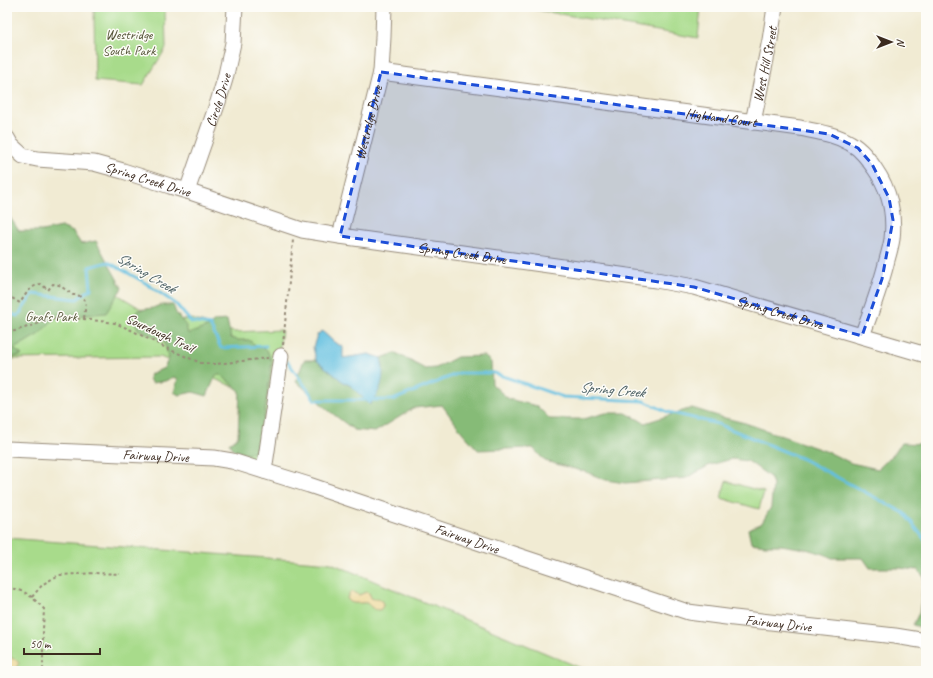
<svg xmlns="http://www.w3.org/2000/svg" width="933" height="678" viewBox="0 0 933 678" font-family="Caveat,sans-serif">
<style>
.green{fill:#a8db8b;stroke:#728254}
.forest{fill:#86bb77;stroke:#60724a}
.sand{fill:#eeda9e;stroke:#94825e}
.water{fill:#62bfe0;stroke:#4e747f}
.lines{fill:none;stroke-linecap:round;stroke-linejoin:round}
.stream{stroke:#62bfe0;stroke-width:3}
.minor-casing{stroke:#968a78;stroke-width:17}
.path{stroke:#968a78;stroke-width:2;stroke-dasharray:3 3;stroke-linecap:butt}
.minor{stroke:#fff;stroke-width:15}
.marked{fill:#1d4ed8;fill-opacity:0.2;stroke:#1d4ed8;stroke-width:3;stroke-dasharray:8 5;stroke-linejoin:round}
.labels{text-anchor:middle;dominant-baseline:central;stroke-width:3;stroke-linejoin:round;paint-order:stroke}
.park-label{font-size:14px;fill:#565639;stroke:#fdfcf7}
.street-label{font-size:14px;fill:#3b2a1e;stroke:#fdfcf7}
.water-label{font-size:15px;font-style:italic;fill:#495e62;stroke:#fdfcf7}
</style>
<rect width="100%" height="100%" fill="#fdfcf7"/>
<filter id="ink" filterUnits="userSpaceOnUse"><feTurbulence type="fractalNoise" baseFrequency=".025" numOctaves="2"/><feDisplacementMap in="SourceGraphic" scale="8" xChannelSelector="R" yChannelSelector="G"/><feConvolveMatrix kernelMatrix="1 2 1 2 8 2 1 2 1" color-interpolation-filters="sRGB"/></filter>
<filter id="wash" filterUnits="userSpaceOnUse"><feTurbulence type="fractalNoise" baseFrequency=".012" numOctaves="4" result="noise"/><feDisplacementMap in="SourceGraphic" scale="16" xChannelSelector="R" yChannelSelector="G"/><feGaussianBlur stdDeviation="0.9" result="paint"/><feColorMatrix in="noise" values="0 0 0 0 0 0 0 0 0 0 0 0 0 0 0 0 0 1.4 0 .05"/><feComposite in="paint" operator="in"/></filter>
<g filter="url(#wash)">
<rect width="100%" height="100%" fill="#f1ebd3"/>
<!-- green -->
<path class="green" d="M94,7h71l1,41 -23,37 -48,-4z
M520,7h181l-3,31z
M7,257l105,34 49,30 31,-2 42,13 48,-2 -20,136 -23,-9 3,-67 -82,-33 -153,2z
M726,481l38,11 -5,17 -38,-11z
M7,538l324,25 257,108h-581z"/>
<!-- forest -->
<path class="forest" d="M9,216l10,15h23l19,-4 12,5 8,12 15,-3 26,47 -16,25 -31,3 -17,-1 -19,19 -25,15 8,6 -2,1 -13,2v-141z
M160,305h13l3,8 10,13 2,8 19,-7 8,-6 12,-1 4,18 7,2h11l5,4 13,6 5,12 -13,89 -13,3 -13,-4 -4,-7 9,-6 2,-46 -19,-16h-5l-9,21 -14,-4 -14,3 -5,-3 4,-13 -4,-2 -9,4 -13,2 -3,-4 2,-5 13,-6 5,-10 -5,-17 -26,-12 -5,-12 5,-7 15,-2z
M396,353l29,16 11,-1 21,-11 27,-1 7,6 1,22 16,15 29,7 13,13h33l23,-6h20l19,10 47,-15 29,9 24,6 83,29 23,11 27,6 15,-14 8,-12 25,1v185l-13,-4 6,-12 5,-36 -6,-7 -18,-2h-30l-7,-10h-31l-8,-4 -18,-5 -25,-4h-16l-14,-2 -3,-14 14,-6 9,-16 2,-23 -3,-7 -22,-16 -16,-2 -22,6 -24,13 -61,5 -19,-3 -20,-8 -41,-11 -12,-13 -55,2 -16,-18 -20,-27 -28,3 -39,24 -21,-2 -26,-20 -32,-29 8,-21h12l26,21 9,5 19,19 13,-38 -2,-9z"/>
<!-- sand -->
<path class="sand" d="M350,592h3l6,3 7,-3 3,1 3,6c2,0 3,0 5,-1 4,0 6,5 6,8l-3,4c-7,0 -9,-3 -13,-7 -8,-1 -16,3 -20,-5z
M7,648l3,3v5l1,2 6,2 2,3c-2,3 -3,4 -1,7l2,1h-7l-1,-3 -5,-3z"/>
<!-- water -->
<path class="water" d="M322,331l12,11 9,5v11l26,-4 12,4c5,19 0,33 -11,47l-19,-19 -9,-5 -26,-21 -3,-13 4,-12z"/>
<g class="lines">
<!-- stream -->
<path class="stream" d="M7,313l11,3 15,-22 44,5 14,-10 -2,-22 19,-5 36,20 32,22 15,18 19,3 11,23 45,-2
M288,362l27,38h78l66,-27h35l69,24 81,4 24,11 50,12 85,35 101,54 22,28"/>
</g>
</g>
<g filter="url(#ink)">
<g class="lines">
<defs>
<g id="minor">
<path id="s1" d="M381,72l419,56c17,4 35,6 50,15 11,6 18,16 25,26 14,20 20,45 17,70 -1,7 -3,14 -5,21 -6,26 -16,51 -25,76"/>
<path id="s2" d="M753,122l17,-82 5,-33"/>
<path id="s3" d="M7,138l4,7 12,11 14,3 57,4 29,8 47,15 17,5 115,39 38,6 316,44 38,7 232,68"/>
<path id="s4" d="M187,191l31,-89 7,-23 8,-36 2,-36"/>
<path id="s5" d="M340,236l41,-164 2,-35 1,-30"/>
<path id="s6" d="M7,449l207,9 18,3 77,24 204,69 175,58 46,6 161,18 31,5"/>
<path d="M264,471l17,-115"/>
</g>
</defs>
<!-- minor casing -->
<use href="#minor" class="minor-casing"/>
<!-- path -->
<path class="path" d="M7,295l13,8c6,-9 10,-17 21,-19l7,6 5,-6 6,1 14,10h5l8,6 -2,18
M7,332l8,-1 31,-10 16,-3 22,1 31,4 16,7 37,19 33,14 15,1 52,-6
M283,345l10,-105
M7,588c19,2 24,8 37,21l-1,21v41
M32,597l11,-13 16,-9 36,-2 25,1"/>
<!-- minor -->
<use href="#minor" class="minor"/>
</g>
</g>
<!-- marked area -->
<path class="marked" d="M381,72l448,62 29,14 14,16 17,34 4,22 -11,59 -20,57 -168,-49 -354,-51z"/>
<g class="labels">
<!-- park labels -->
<g class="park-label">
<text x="129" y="34">Westridge<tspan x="129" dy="16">South Park</tspan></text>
<text x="51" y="316">Grafs Park</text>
</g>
<!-- street labels -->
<g class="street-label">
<text stroke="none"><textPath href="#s2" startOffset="59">West Hill Street</textPath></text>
<text stroke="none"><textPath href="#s4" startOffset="96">Circle Drive</textPath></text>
<text stroke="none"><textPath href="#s1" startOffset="343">Highland Court</textPath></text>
<text stroke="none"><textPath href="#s5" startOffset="117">Westridge Drive</textPath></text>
<text stroke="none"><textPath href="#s3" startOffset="152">Spring Creek Drive</textPath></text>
<text stroke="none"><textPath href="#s3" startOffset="476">Spring Creek Drive</textPath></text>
<text stroke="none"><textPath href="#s3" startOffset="800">Spring Creek Drive</textPath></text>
<text transform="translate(160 333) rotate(25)">Sourdough Trail</text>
<text stroke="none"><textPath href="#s6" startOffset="149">Fairway Drive</textPath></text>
<text stroke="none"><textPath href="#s6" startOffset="473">Fairway Drive</textPath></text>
<text stroke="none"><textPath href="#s6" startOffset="797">Fairway Drive</textPath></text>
</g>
<!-- water labels -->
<g class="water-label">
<text transform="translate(146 273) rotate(31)">Spring Creek</text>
<text transform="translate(612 390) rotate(5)">Spring Creek</text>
</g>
</g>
<!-- margin -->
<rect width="933" height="678" fill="none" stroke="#fdfcf7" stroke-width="24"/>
<!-- north arrow -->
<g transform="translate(891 42) rotate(90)" stroke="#fdfcf7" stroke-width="3" paint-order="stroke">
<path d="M0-3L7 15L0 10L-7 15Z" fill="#3b2a1e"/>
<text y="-6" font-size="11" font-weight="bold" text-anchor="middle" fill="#3b2a1e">N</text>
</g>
<!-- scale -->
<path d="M24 648v6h76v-6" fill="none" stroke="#3b2a1e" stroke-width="2"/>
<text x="30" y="648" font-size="12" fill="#3b2a1e" stroke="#fdfcf7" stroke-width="3" paint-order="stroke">50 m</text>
</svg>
